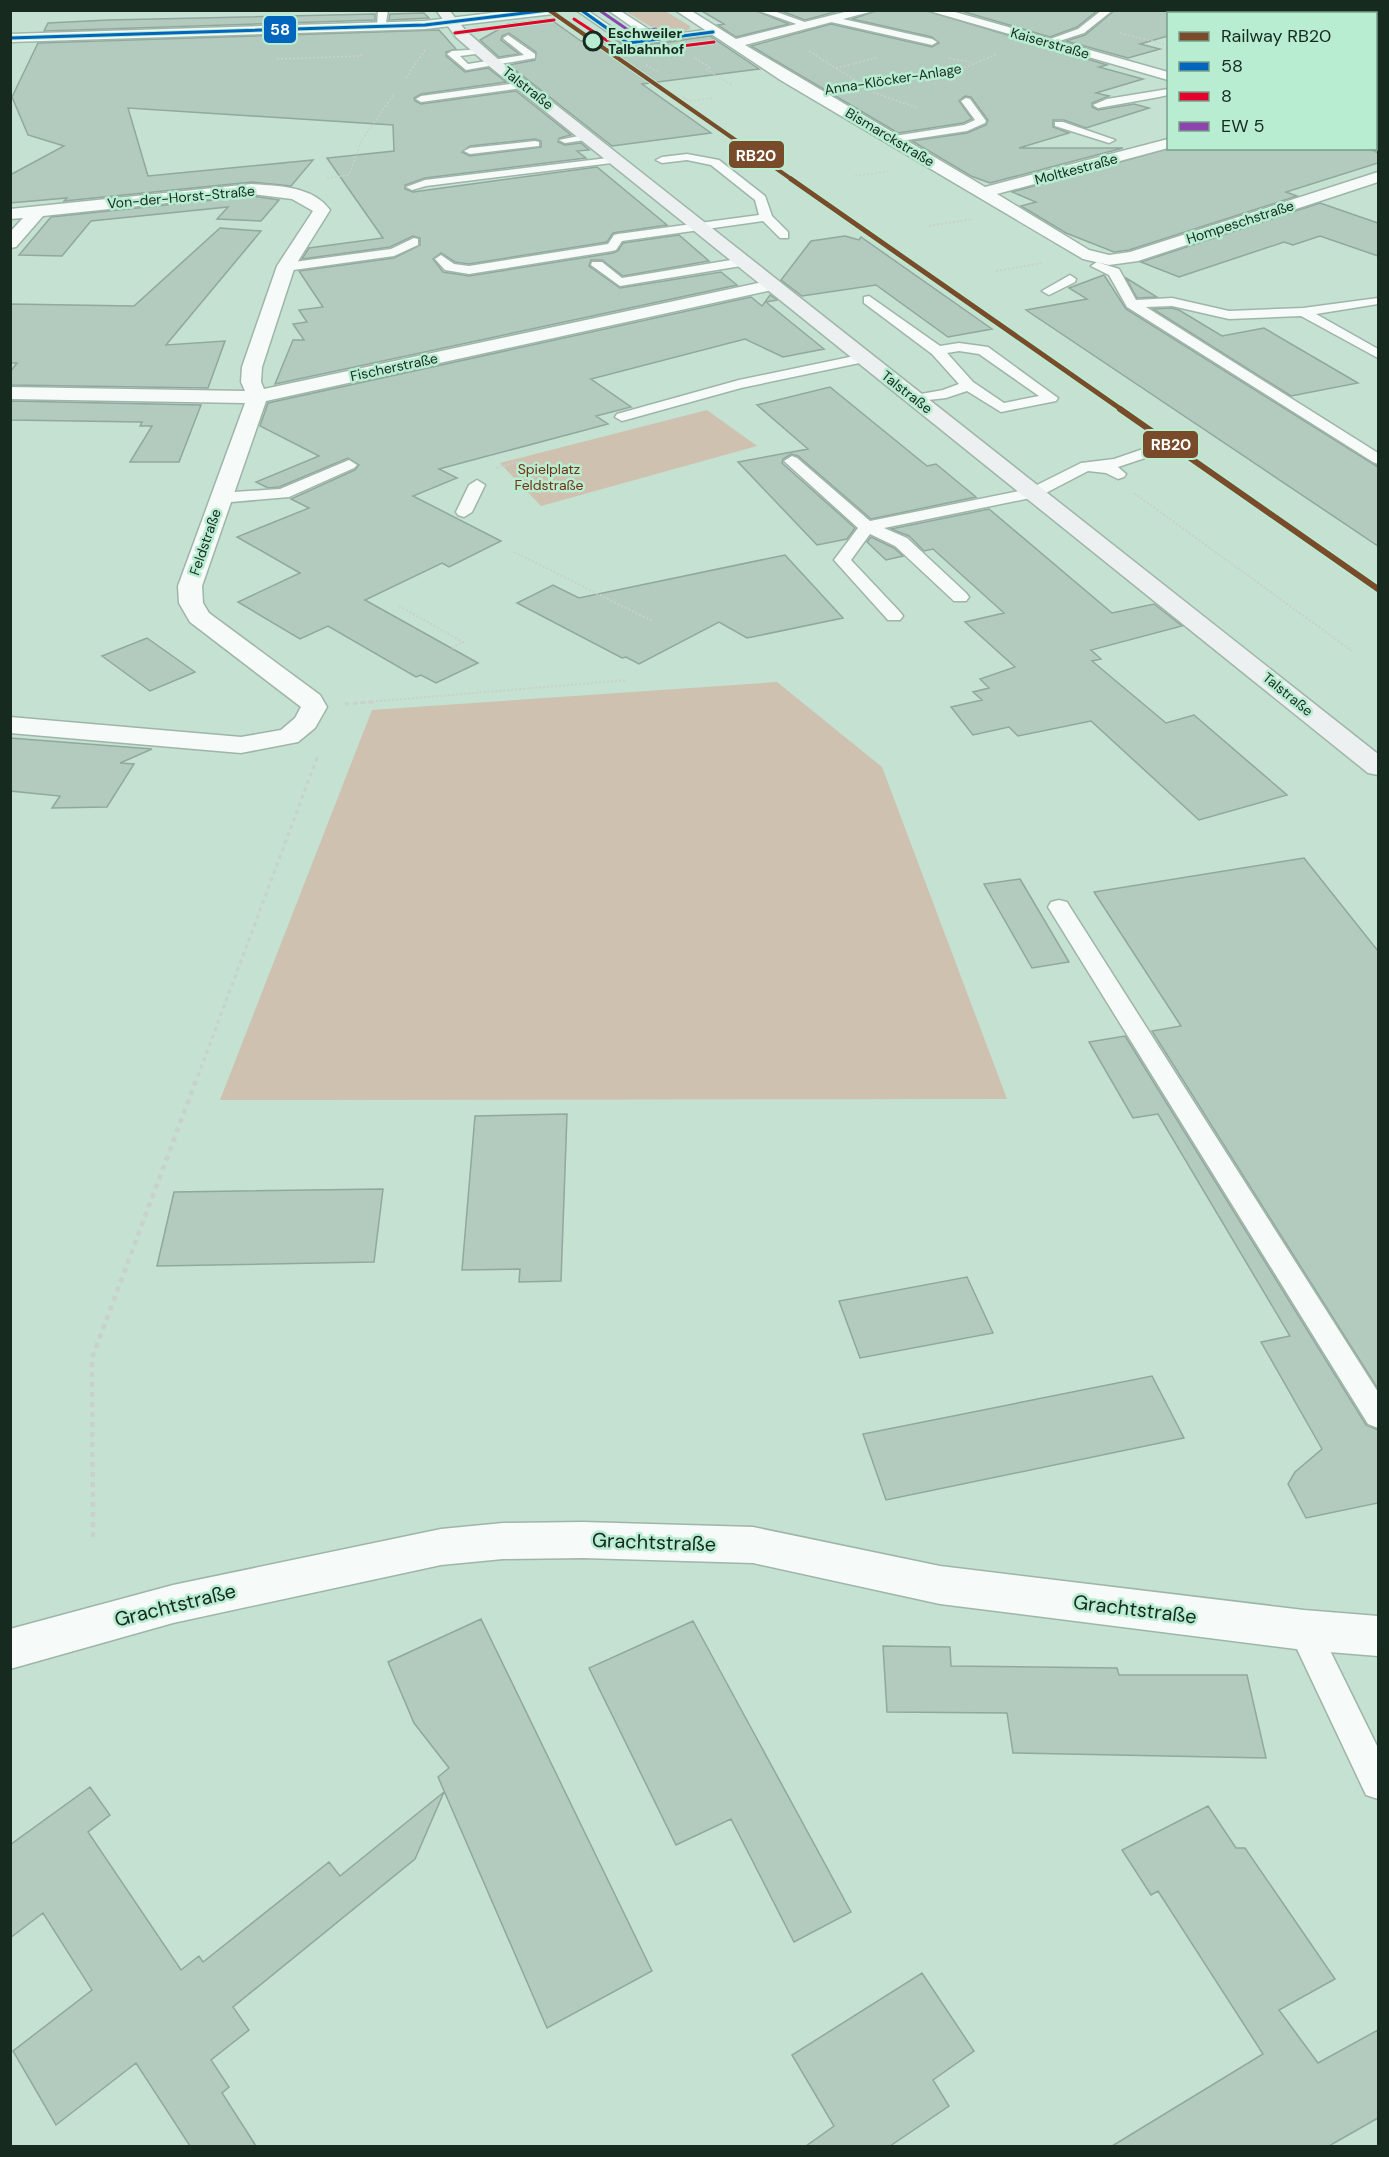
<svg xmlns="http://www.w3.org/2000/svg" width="1389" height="2157" viewBox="0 0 1389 2157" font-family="'DM Sans',sans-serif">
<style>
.green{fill:#cec1af}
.building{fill:#b3cabe;stroke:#91a89c;stroke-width:1.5;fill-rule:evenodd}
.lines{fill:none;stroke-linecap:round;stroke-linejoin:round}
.lane-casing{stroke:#9fb5a9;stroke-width:3}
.street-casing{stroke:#9fb5a9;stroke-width:3}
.secondary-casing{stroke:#9fb5a9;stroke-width:3}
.path-far3{stroke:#c8d1cc;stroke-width:1.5;stroke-dasharray:2 2;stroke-linecap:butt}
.path-far2{stroke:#c8d1cc;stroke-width:2;stroke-dasharray:2 2;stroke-linecap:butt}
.path-far1{stroke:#c8d1cc;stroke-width:3;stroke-dasharray:4 4;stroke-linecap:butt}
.path{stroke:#c8d1cc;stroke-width:4.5;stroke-dasharray:5 5;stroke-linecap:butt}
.lane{fill:#f6faf8;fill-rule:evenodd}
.street{fill:#f6faf8;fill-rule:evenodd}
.secondary{fill:#ecf0f0;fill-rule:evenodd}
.bus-1-casing{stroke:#b8edd1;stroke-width:5}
.bus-2-casing{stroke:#b8edd1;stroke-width:5}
.bus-3-casing{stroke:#b8edd1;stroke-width:5}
.bus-1{stroke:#0065bd;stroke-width:3}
.bus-2{stroke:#e4002b;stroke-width:3}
.bus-3{stroke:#8e44ad;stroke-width:3}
.rail-1-far2-casing{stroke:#b8edd1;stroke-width:6}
.rail-1-far1-casing{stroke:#b8edd1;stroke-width:8}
.rail-1-casing{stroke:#b8edd1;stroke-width:9}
.rail-1-far2{stroke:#7a4b2a;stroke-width:4}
.rail-1-far1{stroke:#7a4b2a;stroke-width:5}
.rail-1{stroke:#7a4b2a;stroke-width:6}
.stop-dot{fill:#b8edd1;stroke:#162a20;stroke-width:3}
.labels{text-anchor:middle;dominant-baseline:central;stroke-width:5;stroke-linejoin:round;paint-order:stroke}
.far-stop-label{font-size:14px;font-weight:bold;fill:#162a20;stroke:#b8edd1;text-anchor:start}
.far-street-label{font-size:14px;fill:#162a20;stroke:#b8edd1}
.far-park-label{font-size:14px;fill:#743114;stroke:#b8edd1}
.near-street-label{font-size:20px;fill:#162a20;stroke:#b8edd1}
.line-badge{stroke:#b8edd1;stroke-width:2}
.badge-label{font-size:16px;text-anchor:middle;font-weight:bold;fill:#fff}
</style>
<rect width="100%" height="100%" fill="#c4e1d2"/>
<!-- green -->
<path class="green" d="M665,11l25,15v3c-25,11 -43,-5 -63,-17z
M707,410l50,36 -216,60 -41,-43z
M777,682l105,85 125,332 -787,1 152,-390z"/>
<!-- building -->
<path class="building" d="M700,10h54l35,14 -53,13 -18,-12 6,-1z
M779,10h63l-37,10z
M879,10h45l183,55 -8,2 44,12 -47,14 13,3 -17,7v4l6,3 36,-6 15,4 -63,20 -22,-8h-11v7l16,6 -50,15h104l-133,35 -19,-7 -59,-35 55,-8 19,-8 2,-5 -17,-23 -6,-1 -6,5 13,18 -9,4 -65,10 -147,-87 80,-22 101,23 7,-4 -7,-6 -80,-18z
M958,10h140l-21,17 -27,10z
M1115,10h108v4h-55v22l-28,8 20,5 -32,9 -62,-17 19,-6z
M424,13l5,5 -40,2 1,-6z
M375,14v6l-331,11 4,-8 60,-3z
M550,19l31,22 31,-3 16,10 82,-12 49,33 -117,15 69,49 -99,13 -103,-81 26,-5 1,-8 -27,-19 -7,3 -1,4 18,14 -20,3 -19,-17 28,-16z
M439,30l17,19 -10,3v4l19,16 23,-4 18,14 -85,12 -7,4 1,3 6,3 95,-13 55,44 -12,3 -1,4 7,3 16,-2 8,7 -12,1 9,7 -161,20 -20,7v4l8,3 184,-25 70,58 -54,8 -6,9 -138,22 -14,-2 -14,-9 -8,6 10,13 26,4 144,-23 5,-2 5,-8 56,-8 30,26 -86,15 -21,-16h-11l-2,6 31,22 101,-16 16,13 -462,99 18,-44h11l-11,-16 14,-2 -8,-12 24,-3 -24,-36 95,-13 26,-13v-7l-7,-2 -23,11 -88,12 7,-11 74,-10 -56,-80 67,-7 -1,-26 -265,-17 20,68 165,-16 -22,26 -39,-4 -188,19 3,-3 -57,5v-28l54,-29 -36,-11 -16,-38 26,-54zM535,139l6,2v6l-71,9 -8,-4 8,-6z
M1170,148h199l9,5v10l-92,29 11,4 -168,54 -15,2 -48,-19 -45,-27 15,-4 -24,-10z
M252,196l27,4 -18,21 -44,-2 11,-12 -137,14 -29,35 -43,-1 32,-38z
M1320,203l58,20v33l-58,-20 -27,9 -9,-3 -105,35 -38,-15z
M220,228l41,3 -95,114 59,-4 -17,47 -198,-3v-13l7,-9h-7v-59l124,2z
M845,236l14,4 2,-3 131,92 -44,8 -72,-52 -74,11 -21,-16 30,-39z
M1104,275l22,34 252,158v79l-352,-236 61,-11 -18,-11z
M1126,278l31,19 -20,1z
M770,295l7,5 -11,2 58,47 -41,8 -38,-18 -154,40 40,28 -35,9 12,8 -169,45 18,9 -44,18 88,45 -52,26 -7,-4 -77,37 113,63 -42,20 -15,-8 -5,2 -88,-51 -28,13 -62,-37 62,-29 -63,-36 72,-29 -18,-9 64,-29 4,-5 -11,-7 -69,29 -11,1 -12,-6 63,-26 -59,-30 8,-23 483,-106 11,9z
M1172,308l7,2 43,26 42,-8 94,55 -67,13 -138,-87z
M830,387l97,79 9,-2 40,33 -105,22 -73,-63 -7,-2 -8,5 -1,4 73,65 -8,11 -30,6 -79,-83 70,-13 -51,-44z
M10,401l191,4 -22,57h-49l22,-36h-12l2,-4 -132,-2z
M989,509l123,104 42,-9 28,22 -91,24 10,9 -9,2 74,62 28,-8 93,80 -88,25 -108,-99 -73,15 -9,-9 -36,8 -22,-28 31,-7 -9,-8 16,-4 -9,-9 35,-12 -50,-45 39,-9 -71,-64 -9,2 -15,-15 -18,-7z
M871,537l23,11 9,8 -17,4 -19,-18z
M785,555l58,63 -96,20 -28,-16 -80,42 -13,-7 -4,1 -105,-55 36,-18 26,13z
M147,638l48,34 -45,19 -48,-35z
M10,738l142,11 -32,14 14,1 -27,43 -55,1 8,-12 -50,-5z
M1304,858l74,93v438l-226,-358 29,-5 -87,-134z
M1020,879l49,83 -37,6 -48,-84z
M1125,1036l241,389 12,5v73l-72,15 -18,-34 7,-12 27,-23 -61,-107 29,-6 -132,-222 -25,4 -44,-76z
M567,1114l-6,167 -42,1 1,-13 -58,1 13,-154z
M383,1189l-9,73 -217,4 17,-74z
M967,1277l26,56 -133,25 -21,-57z
M1152,1376l32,62 -298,62 -23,-66z
M481,1619l171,352 -105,57 -109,-251 11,-9 -35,-45 -26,-61z
M693,1621l158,291 -57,30 -63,-123 -55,26 -87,-177z
M883,1646l67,1 1,19 166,2 2,7h128l19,83 -253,-5 -6,-40 -120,-1z
M90,1787l20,28 -22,17 93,138 18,-14 4,6 126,-100 11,14 104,-84 -29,67 -182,148 16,23 -38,30 18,27 -7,6 34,53h-66l-54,-83 -80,62 -43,-74 79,-61 -49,-77 -33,25v-93z
M1208,1806l28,42h9l90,131 -56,31 39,53 60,-33v88l-49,28h-217l151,-92 -105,-163 -7,4 -29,-45z
M922,1973l52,78 -41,29 16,26 -59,40h-84l28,-20 -42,-71z"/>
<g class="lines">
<defs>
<path id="lane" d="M378,10h10l-3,19 -8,-2z
M576,10h11l43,30 18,-2 -40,-28h11l40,26 54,-7 5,3 -90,14z
M756,10h15l45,16 -8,2z
M1102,10h11l-29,23 -37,12 -5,-3 36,-13z
M834,17l98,22 5,3 -5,3 -101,-23 -2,-2z
M508,35l27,19v4l-69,12 -19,-16 5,-3 31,-2v4l-23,3 8,8 56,-9 -19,-15 -2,-2z
M525,82l5,3 -1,2 -108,15 -5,-3 5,-3z
M1168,89v6l-9,2 -61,11 -5,-3 14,-6z
M966,98l4,1 16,22 -1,2 -18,8 -73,11 -5,-3 5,-3 70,-11 11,-5 -14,-19z
M1055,122h8l52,18 -6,3 -54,-17z
M588,134l4,1v4l-27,4 -6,-3z
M535,141l4,1v4l-69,8 -6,-3 6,-3z
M687,154l32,6 46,36 7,20 16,16v6h-8l-17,-17 -141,20 -6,9 -4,1 -143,23 -24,-4 -10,-11 6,-4 13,9 15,2 139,-22 6,-9 4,-1 141,-19 -4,-15 -44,-35 -24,-5 -25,3 -6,-3 6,-3z
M616,157l4,1v4l-194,24 -14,4 -6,-3 19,-7z
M414,238l4,1v6l-24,11 -108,15 -6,-4 6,-4 105,-14z
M743,258l4,1v6l-127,21 -29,-21 1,-3h10l20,16z
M1097,262l22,7 17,31 36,-2 57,13 74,-3 75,-10v6l-62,10 62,35v9l-77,-42 -72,3 -57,-13 -26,1 232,146v11l-5,-2 -246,-155 -18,-32 -18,-9z
M1070,275l6,4 -1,3 -26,13 -7,-4z
M869,296l71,50 19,-3 29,4 70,51 -2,3 -55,11 -34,-21 -21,7 -36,4 -2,-3 2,-3 33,-6 16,-6 -27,-30 -68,-51v-6zM959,351l20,3 60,42 -35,7 -31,-21 -26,-29z
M864,354l7,4 -2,3 -128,27 -119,33 -7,-4 2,-3 122,-34z
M1149,447l8,5 -3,3 -36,12 8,7 -2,3 -6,2 -12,-6 -18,-2 -48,25 -156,32 23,10 59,55 3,4 -3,4h-12l-59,-55 -25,-12 -19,26 49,52 3,4 -3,4h-12l-54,-60 24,-32 -74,-67 8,-5 5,2 73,63 159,-32 52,-26 33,-4z
M349,460l8,5 -3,3 -65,29 -69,6 -8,-5 8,-5 60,-4z
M477,480l8,5 -13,27 -8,5 -6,-2 -2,-3 13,-27z
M1059,900l8,2 3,5 308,485v36l-10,-4 -320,-517 3,-5z
M1304,1616l11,4 63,128v51l-12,-4 -78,-165 5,-10z"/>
<path id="street" d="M516,10h43l-6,4 -128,15 -415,13v-8l415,-13z
M675,10h15l46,29 117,-29h24l-132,35 240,142 183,-48v9l-171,46 92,56 20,5 21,-3 248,-80v10l-240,79 -29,4 -26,-6 -301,-178z
M926,10h22l220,62v8z
M1376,75h2v9h-2z
M1376,140l2,1v10l-7,-3h5z
M252,184c27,2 61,2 78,26l-35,56 -33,101 -1,15 3,7 508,-109 9,5 -9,5 -506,111 -64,185 1,17 6,10 111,82 7,12 -12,21 -17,14 -57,11 -231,-20v-16l231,20 40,-7 14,-12 6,-11 -111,-85 -11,-19 -1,-17 67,-183 -235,-4v-12l235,4 -4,-9 1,-15 35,-101 36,-55 -21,-12 -40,-5 -209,22 -27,31 -6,1v-16l13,-14 -13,1v-10z
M583,1522l170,5 187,39 364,44 74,6v40l-74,-6 -364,-46 -187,-41 -170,-5 -80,1 -62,6 -268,58 -163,46v-40l163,-44 268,-56 62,-6z"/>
<path id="secondary" d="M436,10h13l17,21 33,29 879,694v21l-10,-2 -879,-707 -33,-29z"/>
</defs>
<!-- lane casing -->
<use href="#lane" class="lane-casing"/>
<!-- street casing -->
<use href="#street" class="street-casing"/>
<!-- secondary casing -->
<use href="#secondary" class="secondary-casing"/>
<!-- path-far3 -->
<path class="path-far3" d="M1293,10v4
M1120,33l48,12
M809,51l66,42 43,15
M695,58l16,10 -5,1 27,17
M949,58l21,4
M277,59l84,-3 1,-3
M646,65l11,7
M836,68l42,-11
M406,78l19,-28
M858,85l108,-18 31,-13
M683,97l7,4 23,-3
M855,176l35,-5
M327,178l22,-3 13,-35 32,-46"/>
<!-- path-far2 -->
<path class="path-far2" d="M929,226l44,-7
M996,271l47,-8
M496,468l21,-6
M1134,493l218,158
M514,552l138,69
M399,606l64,36 -11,6
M356,703l271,-23"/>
<!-- path-far1 -->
<path class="path-far1" d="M345,704l28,-2
M198,1076l120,-321"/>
<!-- path -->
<path class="path" d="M93,1537l-1,-179 106,-283"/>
<!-- lane -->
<use href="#lane" class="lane"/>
<!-- street -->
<use href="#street" class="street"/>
<!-- secondary -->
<use href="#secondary" class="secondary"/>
<defs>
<path id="bus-1" d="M581,10l47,33 85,-11
M10,38l415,-13 124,-15"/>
<path id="bus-2" d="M574,19l52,34 88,-11
M455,33l99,-13"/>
<path id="bus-3" d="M599,10l32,22 25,-3"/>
</defs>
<!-- bus-1 casing -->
<use href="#bus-1" class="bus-1-casing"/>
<!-- bus-2 casing -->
<use href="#bus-2" class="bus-2-casing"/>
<!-- bus-3 casing -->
<use href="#bus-3" class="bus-3-casing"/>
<!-- bus-1 -->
<use href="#bus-1" class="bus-1"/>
<!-- bus-2 -->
<use href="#bus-2" class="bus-2"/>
<!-- bus-3 -->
<use href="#bus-3" class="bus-3"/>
<defs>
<path id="rail-1-far2" d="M549,10l245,171"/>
<path id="rail-1-far1" d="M791,179l331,231"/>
<path id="rail-1" d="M1120,409l258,180"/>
</defs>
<!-- rail-1-far2 casing -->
<use href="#rail-1-far2" class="rail-1-far2-casing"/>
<!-- rail-1-far1 casing -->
<use href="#rail-1-far1" class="rail-1-far1-casing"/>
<!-- rail-1 casing -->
<use href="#rail-1" class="rail-1-casing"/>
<!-- rail-1-far2 -->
<use href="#rail-1-far2" class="rail-1-far2"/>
<!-- rail-1-far1 -->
<use href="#rail-1-far1" class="rail-1-far1"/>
<!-- rail-1 -->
<use href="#rail-1" class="rail-1"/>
</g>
<!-- markers -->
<circle class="stop-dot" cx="593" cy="41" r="9"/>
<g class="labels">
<!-- far-stop labels -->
<g class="far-stop-label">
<text x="608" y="33">Eschweiler<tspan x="608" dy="16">Talbahnhof</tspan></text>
</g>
<!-- far-street labels -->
<g class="far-street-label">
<text transform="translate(1050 43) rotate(16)">Kaiserstraße</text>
<text transform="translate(893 79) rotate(-9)">Anna-Klöcker-Anlage</text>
<text transform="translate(528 88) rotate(38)">Talstraße</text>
<text transform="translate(890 137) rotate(31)">Bismarckstraße</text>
<text transform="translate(1076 169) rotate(-15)">Moltkestraße</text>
<text transform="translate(181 197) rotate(-5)">Von-der-Horst-Straße</text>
<text transform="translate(1240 222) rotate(-18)">Hompeschstraße</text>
<text transform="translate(394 367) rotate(-12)">Fischerstraße</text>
<text transform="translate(907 392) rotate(38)">Talstraße</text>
<text transform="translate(205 542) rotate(-71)">Feldstraße</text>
<text transform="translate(1288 694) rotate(39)">Talstraße</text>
</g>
<!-- far-park labels -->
<g class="far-park-label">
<text x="549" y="469">Spielplatz<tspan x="549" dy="16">Feldstraße</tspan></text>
</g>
<!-- near-street labels -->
<g class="near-street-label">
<text transform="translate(654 1542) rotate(2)">Grachtstraße</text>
<text transform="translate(175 1605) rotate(-14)">Grachtstraße</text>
<text transform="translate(1135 1609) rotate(7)">Grachtstraße</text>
</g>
</g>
<g class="line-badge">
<rect x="263" y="15" width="34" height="29" rx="6" fill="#0065bd"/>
<rect x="728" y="140" width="57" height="29" rx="6" fill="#7a4b2a"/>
<rect x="1142" y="430" width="57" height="29" rx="6" fill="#7a4b2a"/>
</g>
<g class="badge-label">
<text x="280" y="35">58</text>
<text x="756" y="161">RB20</text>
<text x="1171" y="450">RB20</text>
</g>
<!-- border -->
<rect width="1389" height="2157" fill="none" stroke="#162a20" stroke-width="24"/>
<!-- legend -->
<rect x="1167" y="12" width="210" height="138" fill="#b8edd1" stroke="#779f8a" stroke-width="1.5"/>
<rect x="1179" y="32" width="30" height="9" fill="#7a4b2a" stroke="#779f8a" stroke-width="1.5"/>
<text x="1221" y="42" font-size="18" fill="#162a20">Railway RB20</text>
<rect x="1179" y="62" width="30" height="9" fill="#0065bd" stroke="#779f8a" stroke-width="1.5"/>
<text x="1221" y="72" font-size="18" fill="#162a20">58</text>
<rect x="1179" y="92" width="30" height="9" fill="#e4002b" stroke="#779f8a" stroke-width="1.5"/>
<text x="1221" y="102" font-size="18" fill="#162a20">8</text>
<rect x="1179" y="122" width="30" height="9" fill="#8e44ad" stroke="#779f8a" stroke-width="1.5"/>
<text x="1221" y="132" font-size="18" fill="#162a20">EW 5</text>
</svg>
